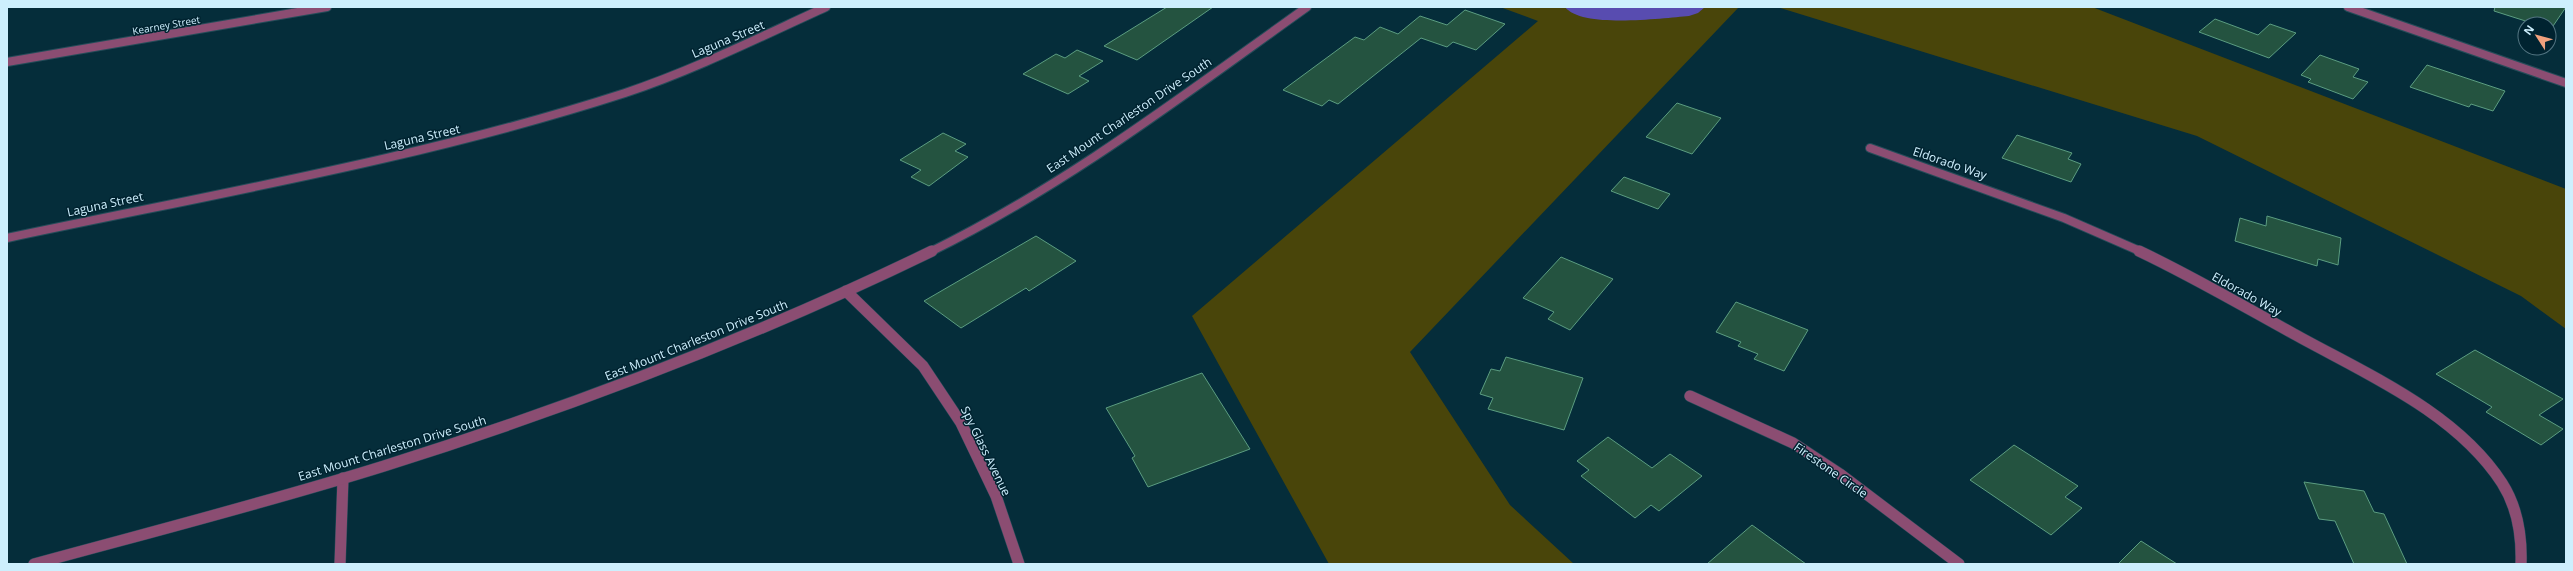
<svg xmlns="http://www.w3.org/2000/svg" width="2573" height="571" viewBox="0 0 2573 571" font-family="'Open Sans',sans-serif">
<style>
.green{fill:#49450a}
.water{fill:#584cb0}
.building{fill:#245340;stroke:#5b9d81}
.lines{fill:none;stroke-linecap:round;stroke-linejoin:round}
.minor-far1-casing{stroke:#254c59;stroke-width:10}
.minor-casing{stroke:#254c59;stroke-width:12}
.tertiary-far1-casing{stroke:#254c59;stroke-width:10}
.tertiary-casing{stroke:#254c59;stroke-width:12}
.minor-far1{stroke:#8b4d72;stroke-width:8}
.minor{stroke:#8b4d72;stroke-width:11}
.tertiary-far1{stroke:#8b4d72;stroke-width:8}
.tertiary{stroke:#8b4d72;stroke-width:11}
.labels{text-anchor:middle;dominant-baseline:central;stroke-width:3;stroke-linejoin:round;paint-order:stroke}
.far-street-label{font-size:10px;fill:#cdeffd;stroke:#002330}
.street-label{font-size:12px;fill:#cdeffd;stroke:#002330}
</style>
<rect width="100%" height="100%" fill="#052d3a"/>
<!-- green -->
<path class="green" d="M1500,7h239l-329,345 100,153 64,59h-245l-137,-248 346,-295z
M1777,7h315l474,182v140l-45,-33 -324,-160z"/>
<!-- water -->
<path class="water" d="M1565,7h140l-7,6 -9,3c-26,2 -107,13 -124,-9z"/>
<!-- building -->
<path class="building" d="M1167,7h46l-76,53 -33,-14z
M2495,7h71l-15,22 -2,-5h-14l-41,-13z
M1465,10l40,14 -29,26 -23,-8 -6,5 -26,-9 -83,66 -9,-4 -7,6 -39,-16 72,-53 9,3 16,-13 18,7 22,-18 27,9z
M2215,19l43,16 12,-11 26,9 -27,25 -70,-26z
M1077,50l26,11 -24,15 10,5 -21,13 -45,-20 33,-20 9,4z
M2320,55l39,14 -6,8 15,5 -15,17 -45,-17 3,-3 -10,-4z
M2427,65l78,26 -12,20 -22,-7 -2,3 -59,-20z
M1677,103l44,15 -29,36 -46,-17z
M943,133l23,11 -11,7 13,6 -39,29 -18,-9 10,-7 -21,-10z
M2017,135l55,18 -4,6 13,5 -10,18 -69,-24z
M1624,177l46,17 -12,15 -47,-18z
M2267,216l74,22 -3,27 -20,-6 -1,7 -82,-25 5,-23 26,8z
M1036,236l40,25 -47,30 -3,-3 -65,40 -37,-27z
M1561,257l52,22 -43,51 -22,-11 6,-7 -31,-14z
M1736,302l72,28 -24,41 -30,-12 4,-5 -20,-8 3,-4 -25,-10z
M2475,350l88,49 -24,16 24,14 -22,16 -55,-33 6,-5 -56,-33z
M1506,357l77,21 -19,52 -76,-21 5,-11 -13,-4 11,-25 9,2z
M1202,373l48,76 -102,38 -16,-29 3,-2 -29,-48z
M1608,437l44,31 18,-14 32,22 -43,35 -8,-6 -16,13 -54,-42 8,-6 -12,-9z
M2014,445l64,41 -13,11 17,11 -31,27 -81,-55z
M2304,482l60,9 10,21 10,2 23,50h-53l-19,-43 -16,-2z
M1752,525l54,39h-99z
M2141,541l36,23h-59z"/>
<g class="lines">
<defs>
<path id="minor-far1" d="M2348,7l218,76
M7,62l320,-55
M1870,148l194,70 78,34
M7,238c207,-44 417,-80 618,-145 69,-23 135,-56 201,-86"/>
<path id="minor" d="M2139,251c53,25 104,55 155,83 72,40 162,78 208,149 16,25 20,52 19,81
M846,291l77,75 38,57 35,73 23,68
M1690,396l103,47 47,31 119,90
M340,564l3,-86"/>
<path id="tertiary-far1" d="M930,252c135,-66 255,-158 377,-245"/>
<path id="tertiary" d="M34,564c117,-32 235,-62 350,-98 187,-59 371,-129 548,-215"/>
</defs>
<!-- minor-far1 casing -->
<use href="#minor-far1" class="minor-far1-casing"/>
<!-- minor casing -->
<use href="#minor" class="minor-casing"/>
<!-- tertiary-far1 casing -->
<use href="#tertiary-far1" class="tertiary-far1-casing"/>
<!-- tertiary casing -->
<use href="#tertiary" class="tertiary-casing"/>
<!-- minor-far1 -->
<use href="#minor-far1" class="minor-far1"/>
<!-- minor -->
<use href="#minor" class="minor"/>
<!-- tertiary-far1 -->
<use href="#tertiary-far1" class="tertiary-far1"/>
<!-- tertiary -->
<use href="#tertiary" class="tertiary"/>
</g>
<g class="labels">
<!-- far-street labels -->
<g class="far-street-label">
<text transform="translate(166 25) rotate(-10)">Kearney Street</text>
</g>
<!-- street labels -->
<g class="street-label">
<text transform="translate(728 39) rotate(-23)">Laguna Street</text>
<text transform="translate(1129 115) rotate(-34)">East Mount Charleston Drive South</text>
<text transform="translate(422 137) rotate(-13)">Laguna Street</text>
<text transform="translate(1950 163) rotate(19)">Eldorado Way</text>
<text transform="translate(105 204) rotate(-12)">Laguna Street</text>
<text transform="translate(2247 294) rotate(29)">Eldorado Way</text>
<text transform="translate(696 340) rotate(-22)">East Mount Charleston Drive South</text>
<text transform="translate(392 448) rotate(-17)">East Mount Charleston Drive South</text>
<text transform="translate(986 451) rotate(64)">Spy Glass Avenue</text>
<text transform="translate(1831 470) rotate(35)">Firestone Circle</text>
</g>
</g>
<!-- border -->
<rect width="2573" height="571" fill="none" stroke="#cdeffd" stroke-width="16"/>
<!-- north arrow -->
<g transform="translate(2537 36) rotate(306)"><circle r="19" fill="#002330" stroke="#527582"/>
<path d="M0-3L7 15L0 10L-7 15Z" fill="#f1a17d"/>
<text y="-6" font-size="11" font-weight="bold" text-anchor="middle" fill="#cdeffd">N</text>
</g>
</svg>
